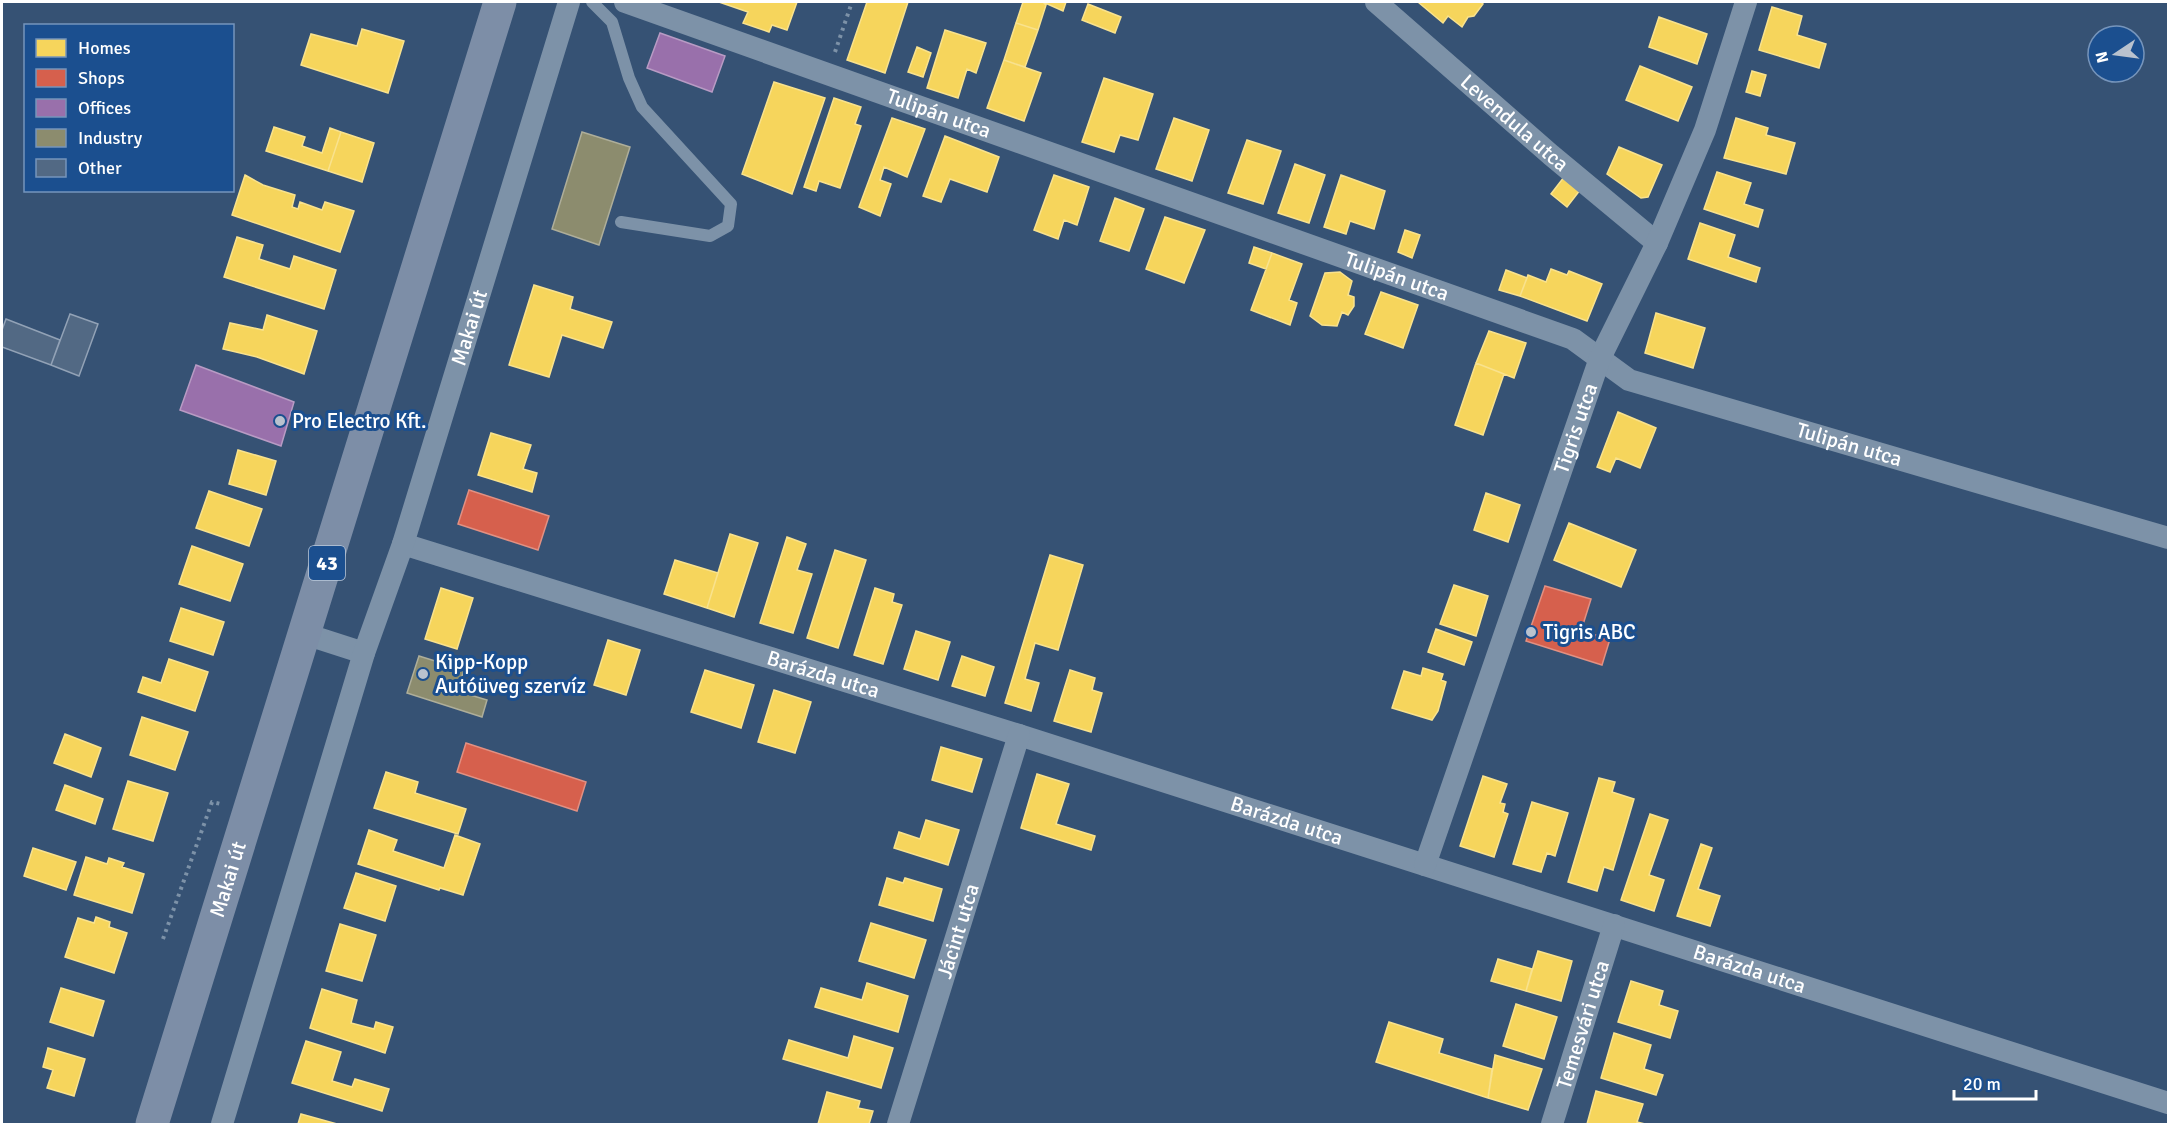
<svg xmlns="http://www.w3.org/2000/svg" width="2170" height="1126" viewBox="0 0 2170 1126" font-family="Signika,sans-serif">
<style>
.homes{fill:#f6d55c;stroke:#f9e28d;stroke-width:1.5}
.shops{fill:#d6604d;stroke:#e29082;stroke-width:1.5}
.offices{fill:#9970ab;stroke:#b89bc4;stroke-width:1.5}
.industry{fill:#8c8c6e;stroke:#aeae9a;stroke-width:1.5}
.building{fill:#526984;stroke:#92a2b6;stroke-width:1.5}
.lines{fill:none;stroke-linecap:round;stroke-linejoin:round}
.path{stroke:#7d92a8;stroke-width:4;stroke-dasharray:3 4.5;stroke-linecap:butt}
.lane{stroke:#7d92a8;stroke-width:12}
.street{stroke:#7d92a8;stroke-width:22}
.primary{stroke:#7d8ea7;stroke-width:33}
.poi-dot{fill:#b9c2ce;stroke:#1b4f8f;stroke-width:2}
.labels{text-anchor:middle;dominant-baseline:central;stroke-width:6;stroke-linejoin:round;paint-order:stroke}
.shield{fill:#1b4f8f;stroke:#bbcadd;stroke-width:1.5}
.shield-label{font-size:20px;font-weight:bold;fill:#fff}
.street-label{font-size:21px;fill:#fff;stroke:#1b4f8f}
.poi-label{font-size:21px;fill:#fff;stroke:#1b4f8f;text-anchor:start}
</style>
<rect width="100%" height="100%" fill="#365274"/>
<!-- homes -->
<path class="homes" d="M719,2h78l-10,28 -15,-5 -3,7 -26,-9 5,-11z
M867,2h41l-23,71 -38,-13z
M1023,2h20l3,3 -8,25 -22,-7z
M1043,2h23l-3,9z
M1418,2h62l3,2 -9,12 -6,1 -6,10 -14,-11 -5,7z
M1088,4l33,13 -6,16 -33,-13z
M1772,7l30,9 -5,19 29,9 -7,24 -60,-18z
M1659,17l48,17 -10,30 -48,-17z
M1016,23l22,7 -13,37 -21,-7z
M362,29l42,12 -16,52 -87,-28 10,-31 46,12z
M945,30l41,13 -10,30 -9,-4 -9,29 -31,-10z
M917,47l14,6 -8,24 -15,-5z
M1004,60l37,13 -17,48 -37,-13z
M1640,66l52,21 -14,34 -52,-21z
M1752,71l14,4 -6,21 -14,-4z
M1104,78l49,16 -15,46 -18,-5 -6,17 -32,-10z
M774,82l51,16 -33,96 -50,-20z
M834,98l27,9 -6,17 6,2 -21,62 -21,-7 -3,10 -12,-4z
M892,118l33,11 -18,48 -23,-10 -4,13 11,4 -11,32 -21,-9z
M1174,118l35,12 -17,51 -36,-12z
M1736,118l32,10 -2,7 29,8 -9,31 -62,-16z
M274,127l31,10 -3,9 20,7 8,-25 11,4 -13,39 -62,-20z
M341,132l33,11 -12,39 -34,-11z
M945,136l54,21 -12,35 -37,-13 -9,23 -18,-6z
M1247,140l34,11 -18,53 -35,-11z
M1619,147l43,18 -14,32 -7,1 -34,-24z
M1295,164l30,11 -16,48 -31,-10z
M1717,172l34,11 -7,21 19,6 -5,17 -54,-18z
M245,175l18,10 32,10 -3,12 6,2 2,-7 22,8 3,-8 29,9 -14,41 -108,-37z
M1054,175l35,12 -12,38 -13,-5 -6,19 -24,-9z
M1341,175l44,16 -11,38 -24,-8 -4,13 -22,-7z
M1564,177l16,13 -13,17 -16,-13z
M1115,198l29,11 -15,42 -29,-10z
M1165,217l40,13 -21,53 -38,-14z
M1700,223l35,12 -7,22 32,11 -4,14 -68,-23z
M1405,230l15,5 -8,23 -14,-6z
M237,237l26,8 -4,14 31,10 4,-13 42,14 -12,39 -100,-32z
M1254,247l18,6 -6,16 -17,-6z
M1272,253l30,11 -13,36 8,3 -7,22 -39,-15z
M1551,269l16,6 2,-4 33,13 -15,37 -67,-25 8,-21 18,7z
M1506,270l21,8 -7,18 -21,-6z
M1340,272l12,9 -4,14 6,2v9l-6,9 -6,-3 -5,14 -15,-1 -12,-9 15,-43z
M534,285l39,12 -3,12 42,13 -9,26 -41,-13 -13,42 -40,-12z
M1381,292l37,13 -15,43 -38,-14z
M1656,313l49,15 -12,40 -48,-15z
M267,315l50,16 -13,43 -47,-17 -34,-8 7,-26 33,7z
M1489,331l37,12 -12,35 -38,-15z
M1476,363l28,11 -21,61 -28,-10z
M1618,412l38,16 -16,40 -24,-10 -6,14 -13,-5z
M491,433l40,12 -8,24 14,4 -5,19 -54,-17z
M238,450l38,11 -10,34 -37,-11z
M209,491l53,18 -13,37 -53,-18z
M1486,493l34,12 -12,37 -34,-12z
M1569,523l67,27 -15,37 -67,-27z
M730,534l28,9 -24,74 -27,-9z
M787,537l19,7 -9,26 15,4 -19,59 -33,-10z
M192,546l51,18 -13,37 -51,-17z
M835,550l31,10 -28,88 -31,-10z
M1050,555l33,10 -25,85 -23,-7 -10,36 14,4 -8,28 -26,-8z
M675,560l43,13 -11,35 -43,-14z
M1454,585l34,11 -12,40 -36,-12z
M441,588l32,10 -16,51 -32,-10z
M875,588l19,6 -2,8 10,3 -19,59 -29,-9z
M181,608l43,14 -11,33 -43,-14z
M1436,629l36,13 -8,23 -36,-13z
M916,631l34,11 -12,38 -34,-11z
M608,640l32,10 -14,45 -32,-10z
M962,656l32,11 -9,29 -33,-10z
M169,659l39,13 -13,39 -57,-19 5,-15 18,6z
M1423,668l20,6 -2,6 5,2 -8,29 -6,9 -40,-12 12,-37 17,5z
M705,670l49,15 -13,43 -50,-16z
M1070,670l25,8 -3,12 10,3 -11,39 -37,-11z
M774,690l37,12 -16,51 -37,-11z
M142,717l46,15 -13,38 -45,-15z
M65,734l36,14 -10,29 -37,-14z
M941,747l41,12 -10,33 -40,-12z
M386,772l32,10 -3,11 51,16 -8,25 -84,-26z
M1037,774l32,10 -13,40 39,12 -4,14 -70,-22z
M1483,776l24,8 -7,19 5,1 -2,8 5,2 -14,43 -34,-11z
M1599,778l16,4 -3,10 22,7 -21,71 -9,-3 -7,24 -29,-9z
M128,781l40,12 -15,48 -40,-12z
M65,785l38,14 -8,25 -39,-14z
M1532,802l36,11 -13,43 -8,-3 -6,19 -28,-8z
M1650,814l18,6 -19,55 15,5 -10,31 -33,-11z
M926,820l33,10 -11,35 -54,-17 5,-16 21,7z
M369,830l28,10 -4,11 51,17 11,-33 25,9 -17,51 -23,-7 -1,2 -81,-26z
M1701,844l11,4 -14,41 22,7 -10,30 -33,-10z
M33,848l43,14 -10,28 -42,-14z
M86,857l21,7 2,-6 15,5 -2,4 22,7 -12,39 -58,-18z
M356,873l40,13 -11,35 -41,-13z
M887,878l16,5 2,-5 37,11 -9,32 -54,-16z
M96,917l14,5 -1,5 18,6 -13,40 -49,-16 13,-39 16,5z
M871,923l55,17 -12,38 -55,-17z
M340,924l36,11 -14,46 -36,-10z
M1538,951l34,10 -11,40 -35,-10z
M1498,959l34,10 -6,22 -35,-10z
M1631,981l32,10 -4,14 19,6 -8,27 -52,-16z
M867,983l41,13 -10,36 -83,-25 6,-19 41,12z
M61,988l43,13 -11,35 -43,-14z
M322,989l35,11 -6,23 23,6 2,-7 17,5 -8,26 -75,-25z
M1516,1004l41,13 -13,42 -41,-13z
M1389,1022l54,17 -4,14 53,16 -4,29 -112,-36z
M1614,1033l37,12 -7,24 19,6 -7,20 -55,-17z
M854,1036l39,12 -12,40 -98,-29 6,-19 59,18z
M306,1041l35,11 -9,29 20,6 3,-8 34,10 -7,22 -90,-28z
M48,1048l37,11 -11,37 -27,-8 6,-18 -10,-3z
M1495,1055l47,14 -14,41 -40,-12z
M1596,1091l47,13 -6,18 8,2h-58z
M827,1092l33,9 -2,7 15,3 -4,13h-51z
M301,1114l36,10h-39z"/>
<!-- shops -->
<path class="shops" d="M469,490l80,26 -11,34 -80,-26z
M1545,586l46,13 -10,32 29,8 -8,26 -76,-24z
M466,743l120,39 -9,29 -120,-39z"/>
<!-- offices -->
<path class="offices" d="M660,33l65,23 -13,36 -65,-24z
M196,365l98,37 -13,44 -101,-36z"/>
<!-- industry -->
<path class="industry" d="M582,132l48,15 -31,98 -47,-16z
M419,656l45,14 -7,21 30,9 -5,17 -75,-24z"/>
<!-- building -->
<path class="building" d="M70,314l28,10 -19,52 -28,-11z
M6,319l54,21 -9,25 -49,-18v-17z"/>
<g class="lines">
<!-- path -->
<path class="path" d="M835,52l17,-50
M163,939l49,-137 9,2"/>
<!-- lane -->
<path class="lane" d="M592,2l20,20 17,56 13,29 89,97 -3,22 -18,10 -89,-14"/>
<!-- street -->
<g class="street">
<path id="s1" d="M625,2l948,337 56,41 539,158"/>
<path id="s2" d="M1376,2l175,153 106,88"/>
<path id="s3" d="M403,544l616,191 1149,368"/>
<path d="M305,634l59,19"/>
<path id="s4" d="M1425,865l175,-507 57,-115 48,-113 41,-128"/>
<path id="s5" d="M222,1124l142,-471 39,-109 166,-542"/>
<path id="s6" d="M898,1124l121,-389"/>
<path id="s7" d="M1552,1124l62,-199"/>
</g>
<!-- primary -->
<path class="primary" id="s8" d="M152,1124l348,-1122"/>
</g>
<!-- markers -->
<g class="poi-dot">
<circle cx="280" cy="421" r="6"/>
<circle cx="1531" cy="632" r="6"/>
<circle cx="423" cy="674" r="6"/>
</g>
<g class="labels">
<!-- shield labels -->
<rect class="shield" x="309" y="546" width="36" height="34" rx="4.5"/>
<g class="shield-label">
<text x="327" y="563">43</text>
</g>
<!-- street labels -->
<g class="street-label">
<text stroke="none"><textPath href="#s1" startOffset="333">Tulipán utca</textPath></text>
<text stroke="none"><textPath href="#s2" startOffset="184">Levendula utca</textPath></text>
<text stroke="none"><textPath href="#s1" startOffset="819">Tulipán utca</textPath></text>
<text stroke="none"><textPath href="#s5" startOffset="834">Makai út</textPath></text>
<text stroke="none"><textPath href="#s4" startOffset="462">Tigris utca</textPath></text>
<text stroke="none"><textPath href="#s1" startOffset="1305">Tulipán utca</textPath></text>
<text stroke="none"><textPath href="#s3" startOffset="440">Barázda utca</textPath></text>
<text stroke="none"><textPath href="#s3" startOffset="926">Barázda utca</textPath></text>
<text stroke="none"><textPath href="#s8" startOffset="256">Makai út</textPath></text>
<text stroke="none"><textPath href="#s6" startOffset="202">Jácint utca</textPath></text>
<text stroke="none"><textPath href="#s3" startOffset="1412">Barázda utca</textPath></text>
<text stroke="none"><textPath href="#s7" startOffset="104">Temesvári utca</textPath></text>
</g>
<!-- poi labels -->
<g class="poi-label">
<text x="292" y="421">Pro Electro Kft.</text>
<text x="1543" y="632">Tigris ABC</text>
<text x="435" y="662">Kipp-Kopp<tspan x="435" dy="24">Autóüveg szervíz</tspan></text>
</g>
</g>
<!-- border -->
<rect width="2170" height="1126" fill="none" stroke="#ffffff" stroke-width="6"/>
<!-- legend -->
<rect x="24" y="24" width="210" height="168" fill="#1b4f8f" stroke="#7695bc" stroke-width="1.5"/>
<rect x="36" y="39" width="30" height="18" fill="#f6d55c" stroke="#7695bc" stroke-width="1.5"/>
<text x="78" y="54" font-size="18" fill="#ffffff">Homes</text>
<rect x="36" y="69" width="30" height="18" fill="#d6604d" stroke="#7695bc" stroke-width="1.5"/>
<text x="78" y="84" font-size="18" fill="#ffffff">Shops</text>
<rect x="36" y="99" width="30" height="18" fill="#9970ab" stroke="#7695bc" stroke-width="1.5"/>
<text x="78" y="114" font-size="18" fill="#ffffff">Offices</text>
<rect x="36" y="129" width="30" height="18" fill="#8c8c6e" stroke="#7695bc" stroke-width="1.5"/>
<text x="78" y="144" font-size="18" fill="#ffffff">Industry</text>
<rect x="36" y="159" width="30" height="18" fill="#526984" stroke="#7695bc" stroke-width="1.5"/>
<text x="78" y="174" font-size="18" fill="#ffffff">Other</text>
<!-- north arrow -->
<g transform="translate(2116 54) rotate(257)"><circle r="28" fill="#1b4f8f" stroke="#7695bc" stroke-width="1.5"/>
<path d="M0-4.5L10 22L0 15L-10 22Z" fill="#b9c2ce"/>
<text y="-9" font-size="16" font-weight="bold" text-anchor="middle" fill="#ffffff">N</text>
</g>
<!-- scale -->
<path d="M1954 1090v9h82v-9" fill="none" stroke="#ffffff" stroke-width="3"/>
<text x="1963" y="1090" font-size="18" fill="#ffffff" stroke="#1b4f8f" stroke-width="4.5" paint-order="stroke">20 m</text>
</svg>
